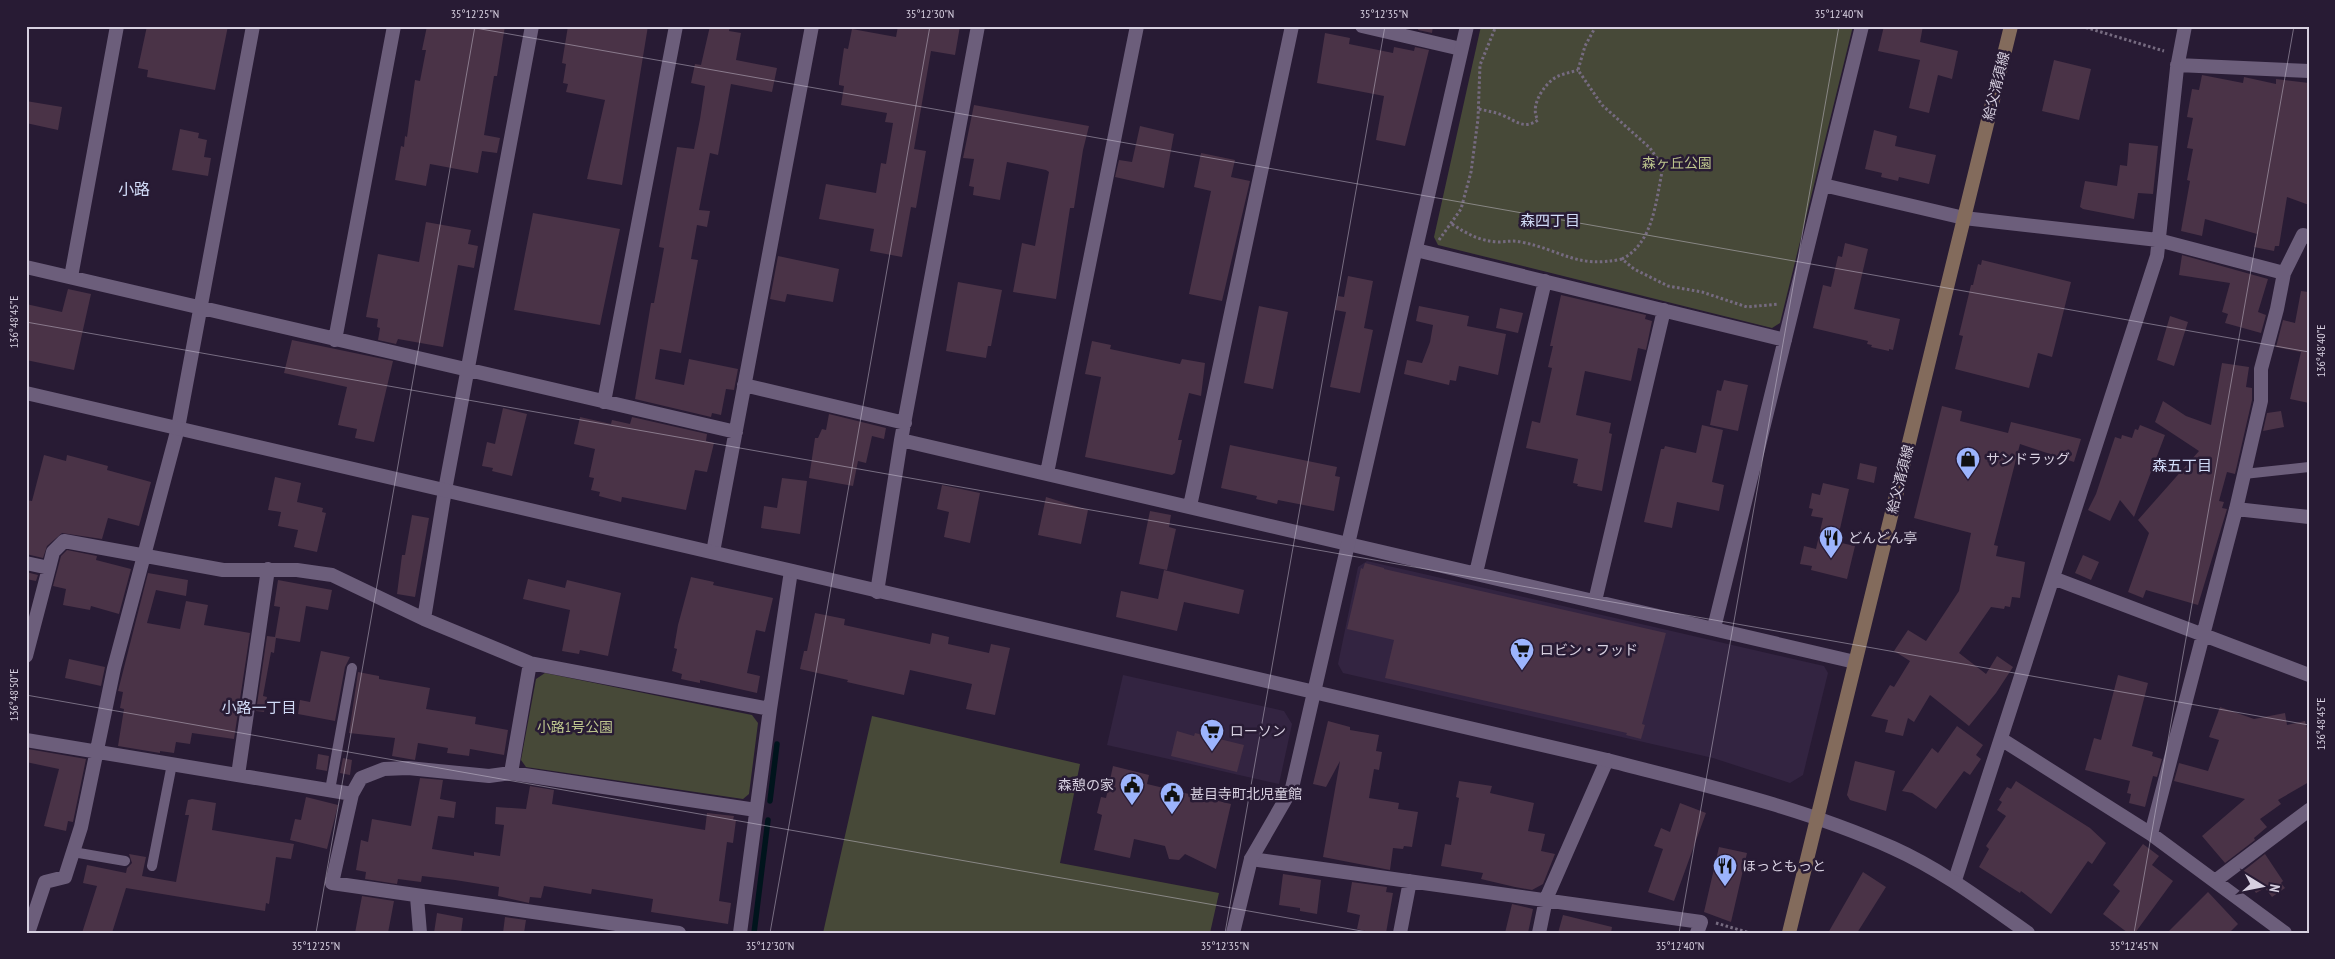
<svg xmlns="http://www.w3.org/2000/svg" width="2335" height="959" viewBox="0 0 2335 959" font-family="'PT Sans Narrow','Noto Sans JP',sans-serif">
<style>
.built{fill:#332441}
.green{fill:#474938}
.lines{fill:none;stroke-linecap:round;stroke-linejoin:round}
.stream{stroke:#00141c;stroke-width:5.5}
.building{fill:#4a3347}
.path{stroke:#766b80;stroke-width:3;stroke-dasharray:2.5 2.5;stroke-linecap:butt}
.service{stroke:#6c5e7b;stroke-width:10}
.minor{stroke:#6c5e7b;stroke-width:14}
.tertiary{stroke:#6c5e7b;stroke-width:14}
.secondary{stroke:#836b5c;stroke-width:14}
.ticks{fill:none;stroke:#d7d0e0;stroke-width:1;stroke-opacity:0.45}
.labels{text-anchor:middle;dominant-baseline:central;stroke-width:5;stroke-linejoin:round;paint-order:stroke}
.street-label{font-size:14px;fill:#d7d0e0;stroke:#281b34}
.park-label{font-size:14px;fill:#bdc58d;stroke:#281b34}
.poi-label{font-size:14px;fill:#d7d0e0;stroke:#281b34;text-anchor:start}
.neighbourhood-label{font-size:15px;fill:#d3ddf9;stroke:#281b34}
.quarter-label{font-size:16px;fill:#d3ddf9;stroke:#281b34}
.neatline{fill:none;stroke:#d7d0e0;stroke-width:2}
.ticks-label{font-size:12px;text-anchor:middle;fill:#d7d0e0}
</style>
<rect width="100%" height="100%" fill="#281b34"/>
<!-- built -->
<path class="built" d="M1367,561l457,105 4,7 -25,102 -13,8 -77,-25 -370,-85 -5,-9 20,-97z
M1123,675l161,36 8,13 -13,60 -172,-39z"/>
<!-- green -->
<path class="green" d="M1481,26h372l-73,297 -8,5 -334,-83 -4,-8z
M545,673l207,42 6,8 -9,71 -6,5 -217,-32 -5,-7 15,-81z
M872,716l208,48 -20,99 159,30 -9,40h-387z"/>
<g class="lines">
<!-- stream -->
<path class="stream" d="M770,801l7,-57
M754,933l14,-113"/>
</g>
<!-- building -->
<path class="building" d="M147,26h81l-13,64 -68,-13 1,-7 -10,-2z
M427,26h78l-8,50h-3l-10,59 16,3 -3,15 -15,-2 -4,22 -48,-9 -4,22 -31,-6 6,-34 3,1 1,-11 2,1 8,-57 5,1 6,-31h-4z
M568,26h80l-26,159 -35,-6 18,-79 -39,-8 2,-8 -5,-1 3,-19 -4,-1z
M710,26h20l-1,5 12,2 -5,27 41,8 -5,24 -41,-8 -13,71 -8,-2 -11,57 11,1 -3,16 -10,-2 -6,34 7,1 -17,93 -21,-4 -5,30 29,6 5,-26 49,10 -4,21 -8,-1 -5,26 -9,-2 -1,4 -76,-18 16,-96h3l10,-55 -5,-1 18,-100 17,2 6,-30 5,-33 -14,-3 4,-19 6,1z
M898,26h62l-5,29 -24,-4 -17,98 12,2 -10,57 -5,-1 -9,50 -32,-6 4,-22 -55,-10 7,-35 50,9 5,-30 5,1 7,-41 -8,-1 2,-9 -46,-8 3,-19 -5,-1v-3l5,-34 4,1 4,-20 44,8z
M1419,26h14l-1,7 -14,-3z
M1884,26h39l-3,16 38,9 -6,28 -14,-4 -9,38 -20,-5 11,-48 -42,-9z
M1325,33l25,5 -1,6 44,9 1,-6 20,4 1,-4 14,3 -24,96 -29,-6 8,-44 -67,-13z
M2054,60l37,9 -12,51 -37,-9z
M2202,75l41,8 1,-6 32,7v-5l33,4v122l-22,-8 -8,49h-4l-1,5 -20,-4 3,-13 -52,-15 -3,17 -21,-5 9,-50 -3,-1 6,-31 -6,-1 6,-30 -6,-1 5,-28 7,1z
M26,101l36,6 -4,23 -32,-7z
M974,105l115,21 -6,24 -9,58h-4l-14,91 -43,-7 9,-49 13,3 14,-74 -3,-2 -39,-8 -7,38 -27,-5 1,-8 -5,-1 5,-27 -11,-1z
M1140,126l34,8 -10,54 -49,-11 4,-17 13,2z
M180,129l19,4 -1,5 9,2 -3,17 7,1 -3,18 -36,-6z
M1874,130l23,6 -2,10 41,9 -7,29 -30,-7 -1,4 -17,-4 1,-4 -17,-4z
M2129,143l29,3 -5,48 -15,-1 -4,26 -51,-10 -3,-2 5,-26 32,5 3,-21 7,1z
M1201,153l34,7 -4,17 19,4 -28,120 -33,-7 22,-103 -17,-4z
M533,213l87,16 -20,96 -86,-15z
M426,222l45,8 -3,14 10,2 -4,22 -16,-3 -15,82 -45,-8 -2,5 -18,-4 2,-12 -3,-1 1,-8 -12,-2 12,-63 41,8z
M1845,243l23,6 -14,60 46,10 -7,31 -4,-1v2l-18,-4 1,-2 -5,-1 1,-3 -55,-13 10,-43 8,2 7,-31 4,1z
M2182,255l86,24 -10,33 8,3 -5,18 -36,-10 3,-9 -6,-2 8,-29 -51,-8z
M778,256l61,13 -6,33 -46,-8 -2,8 -15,-3z
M1982,260l89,22 -19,75 -14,-4 -9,35 -74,-19 8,-33 -4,-1 12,-50h2l5,-21 3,1z
M1348,276l25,5 -9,47 9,2 -13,63 -30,-6 16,-75 -11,-2 3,-14 6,1z
M958,282l44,8 -11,56h-3l-2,12 -40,-7z
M68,289l23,5 -17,76 -48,-10v-56l36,8z
M2301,291l8,1v111l-19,-4 11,-47 -25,-5 7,-27 12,3z
M1561,295l85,20 -1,4 7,2 -6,29 -8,-2 -7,33 -46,-10 -9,44 35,8 -2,10 3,1 -10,57 -25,-5 1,-2 -5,-1 5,-24 -52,-11 6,-27 8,2 12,-55 -4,-1 5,-21h-3z
M1259,306l29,6 -15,77 -29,-6z
M1419,306l50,10 -2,10 39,8 -8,41 -39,-9 -3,15 -6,-1 -1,5 -45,-11 3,-14 15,3 8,-21 3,-17 -17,-4z
M1500,308l23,5 -5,20 -22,-5z
M2170,316l18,6 -14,44 -17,-6z
M292,340l101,21 -19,81 -19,-4 2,-9 -19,-4 9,-38 -63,-14z
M1092,341l19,4 -1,4 70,15 2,-5 23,4 -4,33 -12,-3 -11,47h4l-7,33 -3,2 -87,-18 16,-80 -16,-3z
M2222,363l27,4 -3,20 6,1v12l-17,74 -8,-2 -8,29 5,1 -2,6 5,1 -29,96 -52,-15 -3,8 -15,-6 21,-59 -11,-13 61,-69 -44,-29 8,-21 23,15 25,9z
M1724,380l24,5 -10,46 -28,-6 7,-35 4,1z
M1942,406l20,5 -2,10 48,12 3,-11 70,17 -7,23 -54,-18 -26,101 4,1 -2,10 29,6 -5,36 -8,-1 -2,10 -5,-1 -1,3 -13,-2 -32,46 27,21 11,-18 16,11 -17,26 -27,33 -39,-31 -16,27 -6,-4 -5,18 -18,-4 3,-12 -17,-4 19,-31 4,2 16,-26 -16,-10 14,-21 18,11 33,-50 12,-58 -57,-15z
M503,408l24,6 -15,62 -20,-5 1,-3 -11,-2 5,-24 8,2z
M2281,411l3,16 -21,4 4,-18z
M829,414l57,14 -2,11 -12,-3 -6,27 -8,-2 -5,25 -44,-8 6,-40h3l4,-9 4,1z
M580,417l31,7 1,-4 18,4 2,-7 75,17 -1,7 8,2 -7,29 -12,-2 -9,40 -64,-13 -1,5 -22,-6 1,-4 -9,-2 3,-12 -5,-1 6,-28 -21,-5z
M1702,425l21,5 -11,52 12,3 -5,26 -42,-9 -5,26 -28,-6 17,-73h3l1,-3 31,7z
M2140,425l25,10 -31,82 -14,-17 -10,21 -22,-11 8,-16 19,-57 6,2 1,-4 10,3 3,-9 3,1z
M1230,445l107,22 -2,9 5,1 -6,34 -56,-11 -1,4 -21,-5 1,-3 -36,-8z
M44,455l22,6 1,-6 41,11 -1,4 44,12 -12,44 -31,-8 -6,21 -40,-6 -15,13 -4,12 -17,-4v-54l6,1z
M1860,463l17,4 -3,16 -17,-4z
M275,477l26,6 -4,19 26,6 -1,4 4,1 -9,39 -23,-5 4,-17 -20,-4 3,-14 -13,-2z
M782,478l25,3 -7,53 -39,-6 3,-22 13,2z
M1823,483l26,6 -12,53 18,4 -8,33 -36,-9 1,-4 -12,-2 4,-18 12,3 7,-31 -12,-2 2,-7 -4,-1 3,-15 8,2z
M942,485l38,8 -10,50 -26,-6 5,-25 -12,-3z
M1046,497l42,13 -7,34 -43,-9z
M1150,511l21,4 -2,12 7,2 -9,41 -28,-6z
M412,515l17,3 -14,79 -18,-3 5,-39h3z
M67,550l30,6 -1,4 35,9 -12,45 -28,-8 -1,4 -27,-5 3,-16 -13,-3 8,-30z
M2083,555l16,7 -8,18 -16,-7z
M1365,563l19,5v1l282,64 -24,91 3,1 -4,14 -15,-4 1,-2 -242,-55 9,-38 -47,-11 14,-61 2,1z
M1164,570l80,20 -5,24 -55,-12 -7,29 -61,-14 5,-26 37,8z
M26,572l12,3 -2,6 -10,-2z
M148,573l40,7 -2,16 -30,-6 -9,33 33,6 6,-28 22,4 -4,20 46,8 -16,106 -42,-6 -2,11 -14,-2 -2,11 -14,-2v2l-42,-7 6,-37 -4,-1 3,-16 -5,-1z
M691,577l23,5 -1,3 60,13 -8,34 -9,-2 -9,43 13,3 -3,17 -57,-13v3l-19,-4 1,-5 -10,-3 5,-22 -3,-1 4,-23z
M528,579l37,9 2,-8 54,13 -13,63 -28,-6 -1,4 -17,-3 8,-41 -47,-11z
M278,580l54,10 -4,20 -22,-4 -6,36 -24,-4 -2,15 -3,-1 -8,44 4,1 -3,15 -8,-1 11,-75 8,1 5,-30 -6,-1z
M815,613l30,6 -1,6 86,19 2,-11 17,4 -1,7 41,9 2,-9 19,4 -15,67 -29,-6 6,-25 -62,-14 -6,25 -57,-13 1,-2 -48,-11 4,-18h3z
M321,651l29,6 -5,10 -10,54 -37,-7 2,-14 10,2z
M69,659l36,8 -4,19 -36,-8z
M358,672l21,4v3l51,9 -4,21 50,8 -1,7 33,6 -4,25 -34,-6 -1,7 -22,-3 1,-5 -30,-5 -3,17 -6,-1 -17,-3 3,-18 -46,-5z
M2118,675l30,8 -16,63 21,6 -1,4 10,3 -5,18 -4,-1 -8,31 -16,-4 2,-9 -4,-1 3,-12 -45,-11 9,-32 7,2z
M2220,707l34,12 31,-6 2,12 18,-4 4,15v46l-31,18 3,4 -21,15 7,8 -13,11 1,2 -30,23 -23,-27 43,-37 -71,-18 5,-18 29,8 11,-31 -10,-3z
M1328,721l22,6v3l29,5 -3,16 6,1 -3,18 -5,-1 -5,29 30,5 -1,6 20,3 -6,35 -8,-1 -1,3 -10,-1 -3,22 -67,-13 17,-96 -14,26 -13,-3z
M1957,726l26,19 -7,10 5,4 -11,16 -6,-4 -28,38 -24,-16 -10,-2 30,-43 6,5z
M1177,731l17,5 1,-3 49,12 -7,27 -66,-16z
M28,749l58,10 -13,63 -5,-1 -2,10 -22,-5 15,-57 -33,-7z
M318,754l11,2 -2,15 -11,-2z
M343,758l9,2 -2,15 -10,-2z
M1855,761l40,10 -9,40 -36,-11 -3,-5z
M1113,766l36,9 -2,9 84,20 -15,65 -31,-15 -6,6 -10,-1 -4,-13 -31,-7 -4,19 -36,-8 8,-35 -5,-2 4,-16 5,1z
M420,778l23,2 -3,19 16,3 -2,16 -16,-2 -6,33 42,7v-4l26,4 4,-31 -9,-1 1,-17 30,2 4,-23 24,4 -2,14 153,26 2,-17 27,3 -1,4h3l-3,23 -6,-1 -8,59 12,2 -3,21 -77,-12 2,-13 -61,-10 -1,5 -47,-8 -3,12 -11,-1 -1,6 -31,-7 1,-9 -44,-7 -33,-4 -1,6 -23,-3 -1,5 -32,-5 1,-7 -10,-2 5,-30 7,2 4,-23 39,7z
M1459,781l33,5 -2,7 44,10 -6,28 17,3 -4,17 14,3 -12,30 -11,6 -17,-3 -34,-8 2,-6 -42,-7 4,-22 6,1 8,-47 -3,-1z
M2016,781l74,47 16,15 -14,21 -4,-3 -37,53 -30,-23 -1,2 -41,-26 10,-18 -3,-3 20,-30 -9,-6 5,-8 -3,-2 8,-13 4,2z
M306,797l32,8 -11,44 -37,-9 5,-21 6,1z
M192,799l24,4 -4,27 82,14 -3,15 -15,-2 -7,47 -3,-1 -1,8 -139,-23 -14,45h-30l15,-47 -14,-3 4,-18 39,8 1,-5 5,-5 -3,-9 17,3 -4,19 34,6 13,-67h-4l3,-15z
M1680,803l26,10 -32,88 -26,-9 15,-43 -9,-3 7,-18 9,4z
M2143,844l16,12 -7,9 21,16 -38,52h-7l-25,-19 17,-23 -7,-6z
M1719,847l28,6 -16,69 -27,-10z
M2265,854l18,27 -2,2 4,5 -13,9 -7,-9 -9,5 -14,-21z
M1863,872l23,15 -29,46h-29z
M1283,874l38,6 -4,34 -17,-3v-3l-21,-3z
M1352,882l35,5 -1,5 7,1 -7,40h-21v-2l-8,-2 3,-14 -13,-3z
M2208,892l30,32 -9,9h-62z
M362,896l32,5 -6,32h-33z
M1512,904l21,5 -5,24h-23z
M437,913l26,5 -2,15h-27z
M1563,915l49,12 -1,6h-53z
M505,917l21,3 -2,13h-21z"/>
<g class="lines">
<!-- path -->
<path class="path" d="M1596,26l-11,20 -7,24 24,35 48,43 13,19c-7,32 -9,76 -41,92
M2081,26l83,25
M1479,109c8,2 16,3 23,6 15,6 21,15 36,5 -8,-12 3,-31 14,-40 7,-6 17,-7 26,-10
M1452,224c15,10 28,17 46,18 8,0 15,-2 23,0 41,8 55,27 101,17l12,10 34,17 34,6 45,15 32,-3
M1439,240l22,-31 10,-37 7,-53 2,-54 16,-39
M1716,923l34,10"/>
<!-- service -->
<path class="service" d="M2244,474l65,-7
M330,790l22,-122
M73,852l52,9
M152,866l20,-102"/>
<!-- minor -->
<path class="minor" d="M1362,26l99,23
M2177,65l132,6
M1823,185l141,33 194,22 126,33
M1416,250l369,90
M26,267l710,165
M71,277l46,-251
M335,340l59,-314
M744,385l161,38
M604,402l72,-376
M901,440l954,222
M1047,473l90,-447
M1190,506l102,-480
M2236,509l73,8
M713,552l99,-526
M26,563l23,5 -23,88
M49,568l4,-16 11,-11 159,29h74l35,5 92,44 21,-129 87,-464
M1476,573l69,-292
M2053,578l256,97
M877,592l24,-152 77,-414
M1595,601l69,-291
M424,619l106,44 240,46
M1714,628l148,-602
M2001,739l150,95 134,99
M26,740l326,54
M511,773l19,-110
M238,775l30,-206
M2151,834l85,-325 25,-108v-32l16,-60 7,-36 19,-38 6,2
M1251,859l450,63 -4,11
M1955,880l202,-624 20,-188 8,-42
M2215,881l94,-71
M417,897l3,36
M28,933l17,-51 20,-5 16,-50 33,-159 64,-240 75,-402
M679,933l-347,-50 20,-89 9,-16 23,-9 24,-1 81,8 22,-3 245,37
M740,933l30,-224 21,-138
M1400,933l10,-52
M1539,933l7,-34 61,-139"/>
<!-- tertiary -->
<path class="tertiary" d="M26,393l1581,367c96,25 195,47 286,88 49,22 91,54 135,85
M1233,933l18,-74 41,-71 175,-762"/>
<!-- secondary -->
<path class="secondary" d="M1789,933l222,-907"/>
</g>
<!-- ticks -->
<path class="ticks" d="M464,26l1845,326M26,322l2283,403M26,695l1347,238M316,933l159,-907M770,933l160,-907M1225,933l160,-907M1679,933l160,-907M2134,933l160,-907"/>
<!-- icons -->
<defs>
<symbol id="shop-pin" viewBox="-11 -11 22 30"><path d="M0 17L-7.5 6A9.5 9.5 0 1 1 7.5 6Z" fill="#9cb4fd" stroke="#281b34"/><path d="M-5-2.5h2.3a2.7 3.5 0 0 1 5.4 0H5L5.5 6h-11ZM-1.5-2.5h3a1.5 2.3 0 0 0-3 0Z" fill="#111"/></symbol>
<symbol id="restaurant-pin" viewBox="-11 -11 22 30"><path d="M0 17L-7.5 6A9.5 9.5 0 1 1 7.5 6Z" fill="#9cb4fd" stroke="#281b34"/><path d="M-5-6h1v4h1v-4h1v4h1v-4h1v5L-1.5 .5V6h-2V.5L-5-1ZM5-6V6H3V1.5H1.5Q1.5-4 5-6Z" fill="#111"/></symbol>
<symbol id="supermarket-pin" viewBox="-11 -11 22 30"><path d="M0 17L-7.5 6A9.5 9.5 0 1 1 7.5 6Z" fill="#9cb4fd" stroke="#281b34"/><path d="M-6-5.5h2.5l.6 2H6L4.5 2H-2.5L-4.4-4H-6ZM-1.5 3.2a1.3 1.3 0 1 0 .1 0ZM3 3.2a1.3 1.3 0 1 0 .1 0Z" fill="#111"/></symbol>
<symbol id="civic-pin" viewBox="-11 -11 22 30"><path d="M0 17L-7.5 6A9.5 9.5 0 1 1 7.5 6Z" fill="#9cb4fd" stroke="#281b34"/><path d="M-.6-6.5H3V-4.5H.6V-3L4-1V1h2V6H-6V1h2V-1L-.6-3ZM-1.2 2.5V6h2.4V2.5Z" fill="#111"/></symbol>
</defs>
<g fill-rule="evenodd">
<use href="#shop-pin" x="1954" y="445" width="28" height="38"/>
<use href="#restaurant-pin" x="1817" y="524" width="28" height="38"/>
<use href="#supermarket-pin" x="1508" y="636" width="28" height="38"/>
<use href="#supermarket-pin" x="1198" y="717" width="28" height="38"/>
<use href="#civic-pin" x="1118" y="771" width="28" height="38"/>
<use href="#civic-pin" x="1158" y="780" width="28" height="38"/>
<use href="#restaurant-pin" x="1711" y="852" width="28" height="38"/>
</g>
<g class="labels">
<!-- street labels -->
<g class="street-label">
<text transform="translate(1996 86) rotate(-76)">給父清須線</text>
<text transform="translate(1900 479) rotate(-76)">給父清須線</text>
</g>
<!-- park labels -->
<g class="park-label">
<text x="1677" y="163">森ヶ丘公園</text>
<text x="575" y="727">小路1号公園</text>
</g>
<!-- poi labels -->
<g class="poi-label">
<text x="1986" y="459">サンドラッグ</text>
<text x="1848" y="538">どんどん亭</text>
<text x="1540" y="650">ロビン・フッド</text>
<text x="1230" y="731">ローソン</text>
<text x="1114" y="785" text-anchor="end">森憩の家</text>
<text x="1190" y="794">甚目寺町北児童館</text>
<text x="1742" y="866">ほっともっと</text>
</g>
<!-- neighbourhood labels -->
<g class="neighbourhood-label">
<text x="1550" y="220">森四丁目</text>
<text x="2182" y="465">森五丁目</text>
<text x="259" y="707">小路一丁目</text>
</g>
<!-- quarter labels -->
<g class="quarter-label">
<text x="134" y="189">小路</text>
</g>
</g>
<!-- border -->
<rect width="2335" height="959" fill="none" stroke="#281b34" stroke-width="55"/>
<!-- north arrow -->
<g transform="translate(2262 886) rotate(100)" stroke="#281b34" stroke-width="4" paint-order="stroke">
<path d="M0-4L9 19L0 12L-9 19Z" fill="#d7d0e0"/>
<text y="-8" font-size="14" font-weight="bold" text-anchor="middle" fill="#d7d0e0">N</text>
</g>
<rect x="28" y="28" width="2280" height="904" class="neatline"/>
<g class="ticks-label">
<text x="475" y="18">35°12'25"N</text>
<text x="930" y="18">35°12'30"N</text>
<text x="1384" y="18">35°12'35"N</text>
<text x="1839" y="18">35°12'40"N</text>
<text transform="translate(14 322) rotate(-90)" y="4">136°48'45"E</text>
<text transform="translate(2321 351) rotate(-90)" y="4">136°48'40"E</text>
<text transform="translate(14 695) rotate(-90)" y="4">136°48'50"E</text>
<text transform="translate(2321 724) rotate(-90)" y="4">136°48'45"E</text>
<text x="316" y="950">35°12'25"N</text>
<text x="770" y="950">35°12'30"N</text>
<text x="1225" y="950">35°12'35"N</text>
<text x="1680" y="950">35°12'40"N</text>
<text x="2134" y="950">35°12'45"N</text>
</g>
</svg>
